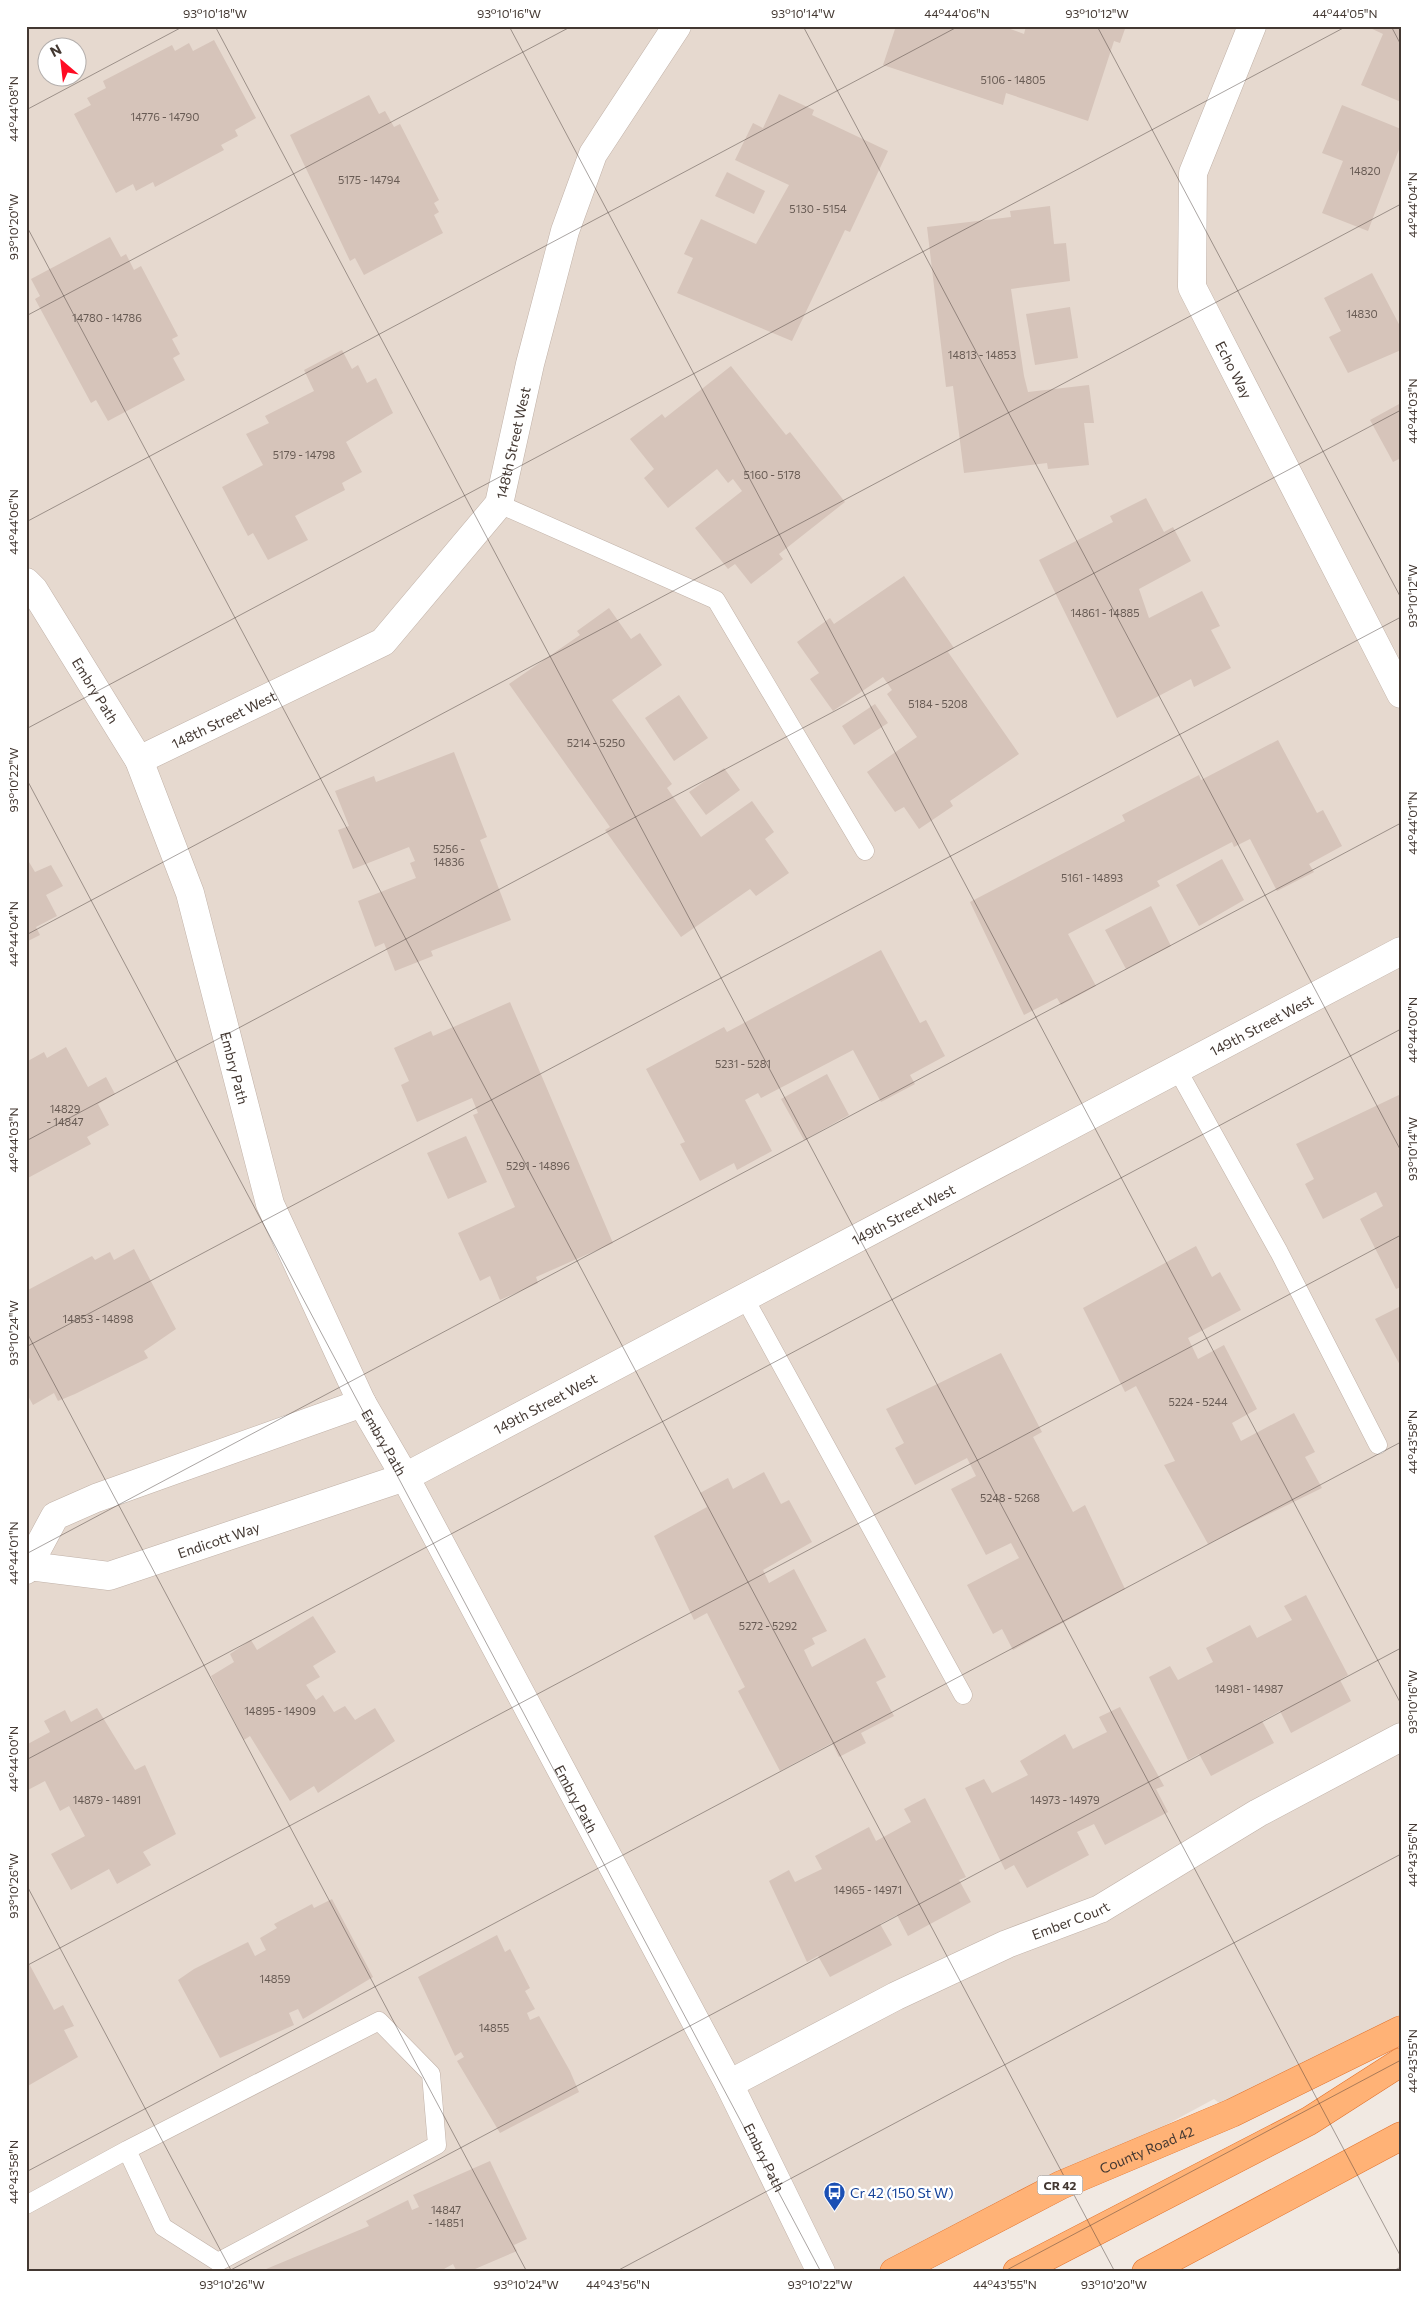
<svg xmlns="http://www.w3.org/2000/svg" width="1427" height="2298" viewBox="0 0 1427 2298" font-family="Commissioner,sans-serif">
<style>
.residential{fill:#e6d9cf;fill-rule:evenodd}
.building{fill:#d6c4ba}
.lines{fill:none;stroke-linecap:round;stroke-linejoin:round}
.service-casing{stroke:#c0b1a7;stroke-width:19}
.minor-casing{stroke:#c0b1a7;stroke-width:29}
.tertiary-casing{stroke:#c0b1a7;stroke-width:29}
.trunk-casing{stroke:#e1712c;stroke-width:29}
.service{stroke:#fff;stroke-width:18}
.minor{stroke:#fff;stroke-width:28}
.tertiary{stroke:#fff;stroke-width:28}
.trunk{stroke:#ffb276;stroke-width:28}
.ticks{fill:none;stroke:#433832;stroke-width:1;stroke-opacity:0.45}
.labels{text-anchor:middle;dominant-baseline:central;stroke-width:4.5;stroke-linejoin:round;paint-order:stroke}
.number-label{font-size:11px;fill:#685b54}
.shield{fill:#fff;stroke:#7b7470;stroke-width:1}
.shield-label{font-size:12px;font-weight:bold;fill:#433832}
.street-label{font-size:14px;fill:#433832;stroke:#fff}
.transit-label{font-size:14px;fill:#164399;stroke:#fff;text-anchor:start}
.neatline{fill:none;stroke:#433832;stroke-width:2}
.ticks-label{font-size:12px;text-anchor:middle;fill:#433832}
</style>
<rect width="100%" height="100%" fill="#f1e9e2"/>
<!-- residential -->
<path class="residential" d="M26,26h1375v2004l-169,83 -18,-14 -321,173h-867zM48,48h30v30h-30z"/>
<!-- building -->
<path class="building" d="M896,26h106l22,8 2,-8h100l-6,17 -6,-2 -26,80 -82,-28 -3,12 -120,-40z
M1366,26h35v76l-40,-17 22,-51z
M214,40l42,78 -21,12 3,6 -17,9 3,5 -69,37 -2,-5 -17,9 -3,-7 -17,9 -42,-79 17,-9 -4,-7 19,-10 -3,-7 69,-36 3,6 14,-8 4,8z
M779,94l35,16 -2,5 76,36 -38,81 -5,-2 -53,111 -115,-48 16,-35 -9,-4 17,-35 55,25 33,-59 -54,-25 18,-37 10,5z
M369,95l10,19 6,-3 9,16 6,-3 39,76 -5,3 5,9 -5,3 9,18 -79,42 -9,-17 -5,3 -60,-126z
M1342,105l59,24v15l-33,87 -46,-18 21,-52 -21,-8z
M727,172l38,19 -11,23 -39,-18z
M1050,206l4,38 12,-1 4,38 -59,8 13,87 4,16 61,-7 5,38h-10l5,42 -41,4 -1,-6 -83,10 -11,-87 -7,1 -19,-160 84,-10 -1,-6z
M110,237l11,20 5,-3 8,16 7,-4 37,70 -6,3 8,15 -7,4 12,22 -77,41 -12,-21 -5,3 -56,-104 5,-3 -9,-17z
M1372,273l29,55v22l-53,23 -19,-36 12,-6 -17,-33z
M1070,307l8,51 -43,7 -9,-51z
M342,350l10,19 6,-4 9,18 9,-5 17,35 -47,29 16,30 -20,11 3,7 -50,26 13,24 -40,20 -15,-27 -5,3 -26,-49 41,-22 -17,-31 23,-11 -4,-7 49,-25 -10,-21z
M731,366l55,69 4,-3 55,70 -66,52 4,5 -32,25 -16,-20 -7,5 -33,-41 47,-37 -9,-12 -5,4 -11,-14 -49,39 -24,-30 10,-9 -24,-30 32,-25 3,4z
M1401,403v55l-8,4 -23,-42z
M1146,498l18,34 9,-5 18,34 -52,28 10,29 53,-27 18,35 -9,4 20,38 -37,19 -3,-8 -74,39 -78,-158 74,-38 -3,-6z
M904,576l50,72 -6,4 71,102 -69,47 3,5 -34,23 -15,-22 -9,5 -28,-40 50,-35 -30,-43 5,-4 -9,-13 -50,34 -23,-32 9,-6 -22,-31 33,-24 4,6z
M609,608l22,31 9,-6 22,32 -50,35 60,84 -5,4 34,49 51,-36 22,31 -9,7 24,34 -33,23 -6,-7 -69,48 -76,-107 5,-3 -101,-143 71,-49 -3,-4z
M679,695l29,43 -34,23 -29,-43z
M875,704l13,19 -34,22 -12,-19z
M1278,740l39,73 6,-3 19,36 -33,18 5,8 -37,19 -27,-52 -16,8 -2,-5 -75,39 3,5 -92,48 28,52 -35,19 -4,-7 -33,17 -54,-113 155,-81 -3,-6 77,-40 2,5z
M454,752l33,85 -7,3 31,80 -80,31 2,5 -38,15 -11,-28 -9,4 -17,-46 58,-23 -6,-15 5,-2 -6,-14 -56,22 -15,-39 11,-4 -14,-35 39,-15 2,6z
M724,768l16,22 -34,25 -17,-23z
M26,857l9,15 16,-7 12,21 -17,9 11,21 -21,11 4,8 -14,7z
M1222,859l22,41 -45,26 -23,-41z
M1151,906l20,40 -45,23 -21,-39z
M881,950l39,73 6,-3 19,36 -35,19 5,9 -34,18 -28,-52 -92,48 -3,-5 -13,7 27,51 -35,19 -3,-7 -34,18 -20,-37 5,-2 -39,-73 78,-42 3,5z
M510,1002l103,241 -77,34 2,6 -38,17 -10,-24 -10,5 -22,-48 57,-26 -42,-92 5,-2 -6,-15 -55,24 -16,-37 8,-4 -15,-33 37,-17 2,5z
M66,1047l22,40 18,-10 9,17 -17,10 11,21 -22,12 4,7 -65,35v-117l18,-10 3,6z
M827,1074l22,41 -45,25 -23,-41z
M1401,1094v193l-5,2 -36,-70 23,-13 -7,-14 -53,27 -18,-35 9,-5 -18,-35z
M466,1136l21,46 -39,17 -21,-46z
M1196,1246l16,31 8,-5 21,38 -53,28 10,21 26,-14 33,64 -25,14 9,18 53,-28 21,39 -10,5 17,31 -114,56 -44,-79 11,-4 -39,-75 -11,6 -42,-84z
M134,1249l42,80 -32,22 4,7 -73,36 -17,7 -4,-8 -21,12 -7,-13v-85l2,-1 -2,-15 66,-35 3,4 15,-8 4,8z
M1401,1306v61l-26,-48z
M1001,1353l41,79 -9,5 40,75 12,-7 40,84 -112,61 -11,-21 -9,5 -26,-49 52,-27 -8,-15 -25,12 -35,-66 25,-13 -9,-18 -52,27 -20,-37 9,-5 -18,-34z
M764,1472l17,32 8,-4 23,42 -49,28 6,13 25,-14 33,62 -15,7 3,6 -11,6 8,17 53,-29 21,39 -10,5 18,34 -33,17 5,10 -27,14 -7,-14 -52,28 -42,-80 7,-4 -38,-74 -13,7 -40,-84 53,-29 -7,-14 28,-15 5,11z
M1306,1595l42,80 -8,5 11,21 -60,32 -11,-22 -18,10 12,22 -63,33 -12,-22 -11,6 -39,-83 21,-11 8,14 35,-18 -7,-14 44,-23 7,13 35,-18 -8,-14z
M313,1616l23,36 -23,14 7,11 -14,8 10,15 7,-5 11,17 11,-6 10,14 20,-12 20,33 -77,52 -4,-7 -24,15 -40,-65 -6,4 -33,-64 23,-14 -4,-8 21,-14 6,10z
M1120,1707l44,79 -8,3 12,23 -63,33 -11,-21 -17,8 12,23 -62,33 -13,-23 -9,5 -40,-82 19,-9 8,14 36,-18 -8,-14 45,-27 8,15 34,-17 -8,-15z
M97,1708l38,62 10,-5 31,69 -33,18 8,13 -34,19 -8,-15 -38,21 -20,-36 34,-18 -16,-30 -9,5 -15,-30 -19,10v-46l24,-13 -6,-11 21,-11 6,12z
M925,1798l41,79 -7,3 12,22 -63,34 -11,-21 -17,9 12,21 -62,32 -12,-21 -11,6 -38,-81 20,-11 6,12 27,-13 -7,-13 54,-29 7,14 35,-19 -7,-13z
M332,1899l41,78 -70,42 -5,-10 -9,4 5,12 -74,33 -42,-78 16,-11 54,-27 7,14 11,-6 -6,-12 17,-10 -3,-4 38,-20 2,4z
M497,1935l8,17 5,-3 20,39 -5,3 10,18 -8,4 3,7 9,-4 31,55 9,21 -79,41 -43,-72 7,-4 -3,-5 -6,4 -37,-79z
M26,1958l28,52 9,-5 11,21 -10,4 14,27 -52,30z
M490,2161l37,78 -13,6 3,6 -49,21h-11l-4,-8 -9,5 2,3h-187l110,-46 -3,-5 42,-21 4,10 7,-3 -6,-12z"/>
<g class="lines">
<defs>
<path id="service" d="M499,504l217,96 149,251
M1177,1069l102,183 99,193
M744,1297l219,398
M26,2205l101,-55 252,-129 52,53 6,71 -219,117 -55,-35 -36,-77"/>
<g id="minor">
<path id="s1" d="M1252,26l-59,147 -1,114 209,407"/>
<path id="s2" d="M139,760l244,-118 116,-138 31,-140 35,-133 28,-77 84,-128"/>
<path id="s3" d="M29,1566l80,10 296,-99 996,-526"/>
<path d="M26,1570l29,-54 41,-18 266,-95"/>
<path id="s4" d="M729,2084l167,-88 111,-52 93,-35 158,-96 143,-76"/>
</g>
<g id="tertiary">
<path id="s5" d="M26,582l8,8 105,170 51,133 80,311 92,199 43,74 324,607 92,188"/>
</g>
<g id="trunk">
<path id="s6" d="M894,2272l167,-87 171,-72 169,-83"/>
<path d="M1017,2272l292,-151 92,-59"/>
<path d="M1146,2272l255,-136"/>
</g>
</defs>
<!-- service casing -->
<use href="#service" class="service-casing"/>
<!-- minor casing -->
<use href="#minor" class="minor-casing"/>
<!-- tertiary casing -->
<use href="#tertiary" class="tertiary-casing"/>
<!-- trunk casing -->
<use href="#trunk" class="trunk-casing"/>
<!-- service -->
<use href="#service" class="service"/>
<!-- minor -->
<use href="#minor" class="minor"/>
<!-- tertiary -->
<use href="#tertiary" class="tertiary"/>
<!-- trunk -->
<use href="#trunk" class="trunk"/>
</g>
<!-- ticks -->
<path class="ticks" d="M215,26l1186,2231M509,26l892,1678M803,26l598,1125M1097,26l304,572M1391,26l10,19M26,110l158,-84M26,225l1089,2047M26,316l546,-290M26,522l933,-496M26,729l1321,-703M26,778l795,1494M26,935l1375,-731M26,1141l1375,-731M26,1331l501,941M26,1347l1375,-730M26,1554l1375,-731M26,1760l1375,-731M26,1884l206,388M26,1966l1375,-731M26,2172l1375,-730M227,2272l1174,-624M615,2272l786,-418M1003,2272l398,-212M1391,2272l10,-5"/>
<!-- icons -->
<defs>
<symbol id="bus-pin" viewBox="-11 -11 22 30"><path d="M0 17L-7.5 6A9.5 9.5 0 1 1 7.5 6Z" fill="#1a4fb4" stroke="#fff"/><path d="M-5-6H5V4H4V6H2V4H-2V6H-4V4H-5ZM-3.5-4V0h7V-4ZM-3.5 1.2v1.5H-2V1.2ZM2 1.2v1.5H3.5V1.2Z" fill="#fff"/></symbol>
</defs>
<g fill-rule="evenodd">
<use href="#bus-pin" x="822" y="2180" width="25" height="34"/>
</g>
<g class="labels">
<!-- number labels -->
<g class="number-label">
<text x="1013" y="79">5106 - 14805</text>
<text x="165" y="116">14776 - 14790</text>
<text x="1365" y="170">14820</text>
<text x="369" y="179">5175 - 14794</text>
<text x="818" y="208">5130 - 5154</text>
<text x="1362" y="313">14830</text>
<text x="107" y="317">14780 - 14786</text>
<text x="982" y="354">14813 - 14853</text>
<text x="304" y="454">5179 - 14798</text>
<text x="772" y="474">5160 - 5178</text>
<text x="1105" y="612">14861 - 14885</text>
<text x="938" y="703">5184 - 5208</text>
<text x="596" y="742">5214 - 5250</text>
<text x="449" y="848">5256 -<tspan x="449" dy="13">14836</tspan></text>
<text x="1092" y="877">5161 - 14893</text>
<text x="743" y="1063">5231 - 5281</text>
<text x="65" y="1108">14829<tspan x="65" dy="13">- 14847</tspan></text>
<text x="538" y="1165">5291 - 14896</text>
<text x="98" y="1318">14853 - 14898</text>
<text x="1198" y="1401">5224 - 5244</text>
<text x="1010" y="1497">5248 - 5268</text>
<text x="768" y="1625">5272 - 5292</text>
<text x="1249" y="1688">14981 - 14987</text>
<text x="280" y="1710">14895 - 14909</text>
<text x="107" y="1799">14879 - 14891</text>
<text x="1065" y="1799">14973 - 14979</text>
<text x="868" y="1889">14965 - 14971</text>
<text x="275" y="1978">14859</text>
<text x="494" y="2027">14855</text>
<text x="446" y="2209">14847<tspan x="446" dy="13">- 14851</tspan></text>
</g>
<!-- shield labels -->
<rect class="shield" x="1037.5" y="2175.5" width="45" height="19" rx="4"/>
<g class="shield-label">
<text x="1060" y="2185">CR 42</text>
</g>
<!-- street labels -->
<g class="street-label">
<text stroke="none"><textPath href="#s1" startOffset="365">Echo Way</textPath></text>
<text stroke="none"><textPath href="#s2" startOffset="514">148th Street West</textPath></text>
<text stroke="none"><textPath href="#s5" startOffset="129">Embry Path</textPath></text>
<text stroke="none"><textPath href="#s2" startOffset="94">148th Street West</textPath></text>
<text stroke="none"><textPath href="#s3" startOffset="1361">149th Street West</textPath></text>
<text stroke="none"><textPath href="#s5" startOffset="534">Embry Path</textPath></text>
<text stroke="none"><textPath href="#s3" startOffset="956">149th Street West</textPath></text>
<text stroke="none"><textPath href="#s3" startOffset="551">149th Street West</textPath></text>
<text stroke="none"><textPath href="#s5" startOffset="939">Embry Path</textPath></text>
<text stroke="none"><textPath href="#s3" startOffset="196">Endicott Way</textPath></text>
<text stroke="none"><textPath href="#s5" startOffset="1344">Embry Path</textPath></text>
<text stroke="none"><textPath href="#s4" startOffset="379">Ember Court</textPath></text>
<text stroke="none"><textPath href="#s6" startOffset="281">County Road 42</textPath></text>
<text stroke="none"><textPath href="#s5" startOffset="1749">Embry Path</textPath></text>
</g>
<!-- transit labels -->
<g class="transit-label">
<text x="850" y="2192">Cr 42 (150 St W)</text>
</g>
</g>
<!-- border -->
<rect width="1427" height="2298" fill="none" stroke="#ffffff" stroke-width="55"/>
<!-- north arrow -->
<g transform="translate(62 62) rotate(332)"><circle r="24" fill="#ffffff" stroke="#b4afad"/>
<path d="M0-4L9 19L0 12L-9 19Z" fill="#ff0b23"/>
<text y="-8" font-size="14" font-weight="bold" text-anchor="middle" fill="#433832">N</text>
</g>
<rect x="28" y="28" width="1372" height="2242" class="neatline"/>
<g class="ticks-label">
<text x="215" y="18">93°10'18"W</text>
<text x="509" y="18">93°10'16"W</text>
<text x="803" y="18">93°10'14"W</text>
<text x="957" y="18">44°44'06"N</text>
<text x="1097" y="18">93°10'12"W</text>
<text x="1345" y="18">44°44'05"N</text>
<text transform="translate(14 109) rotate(-90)" y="4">44°44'08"N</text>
<text transform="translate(1413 205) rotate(-90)" y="4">44°44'04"N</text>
<text transform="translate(14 227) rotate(-90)" y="4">93°10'20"W</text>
<text transform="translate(1413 411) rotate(-90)" y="4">44°44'03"N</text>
<text transform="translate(14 522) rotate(-90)" y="4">44°44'06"N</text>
<text transform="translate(1413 596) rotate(-90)" y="4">93°10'12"W</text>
<text transform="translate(14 780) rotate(-90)" y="4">93°10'22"W</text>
<text transform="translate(1413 823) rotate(-90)" y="4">44°44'01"N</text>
<text transform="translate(14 934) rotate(-90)" y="4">44°44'04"N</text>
<text transform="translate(1413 1030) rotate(-90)" y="4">44°44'00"N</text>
<text transform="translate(14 1140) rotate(-90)" y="4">44°44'03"N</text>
<text transform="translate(1413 1149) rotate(-90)" y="4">93°10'14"W</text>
<text transform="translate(14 1333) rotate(-90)" y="4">93°10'24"W</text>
<text transform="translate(1413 1442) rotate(-90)" y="4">44°43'58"N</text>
<text transform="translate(14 1553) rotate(-90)" y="4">44°44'01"N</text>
<text transform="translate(1413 1702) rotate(-90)" y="4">93°10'16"W</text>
<text transform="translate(14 1759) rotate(-90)" y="4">44°44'00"N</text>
<text transform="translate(1413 1855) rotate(-90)" y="4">44°43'56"N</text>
<text transform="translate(14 1886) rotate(-90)" y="4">93°10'26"W</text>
<text transform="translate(1413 2061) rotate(-90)" y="4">44°43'55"N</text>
<text transform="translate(14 2172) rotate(-90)" y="4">44°43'58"N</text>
<text x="232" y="2289">93°10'26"W</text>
<text x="526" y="2289">93°10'24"W</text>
<text x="618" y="2289">44°43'56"N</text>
<text x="820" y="2289">93°10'22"W</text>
<text x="1005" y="2289">44°43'55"N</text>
<text x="1114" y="2289">93°10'20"W</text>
</g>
</svg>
